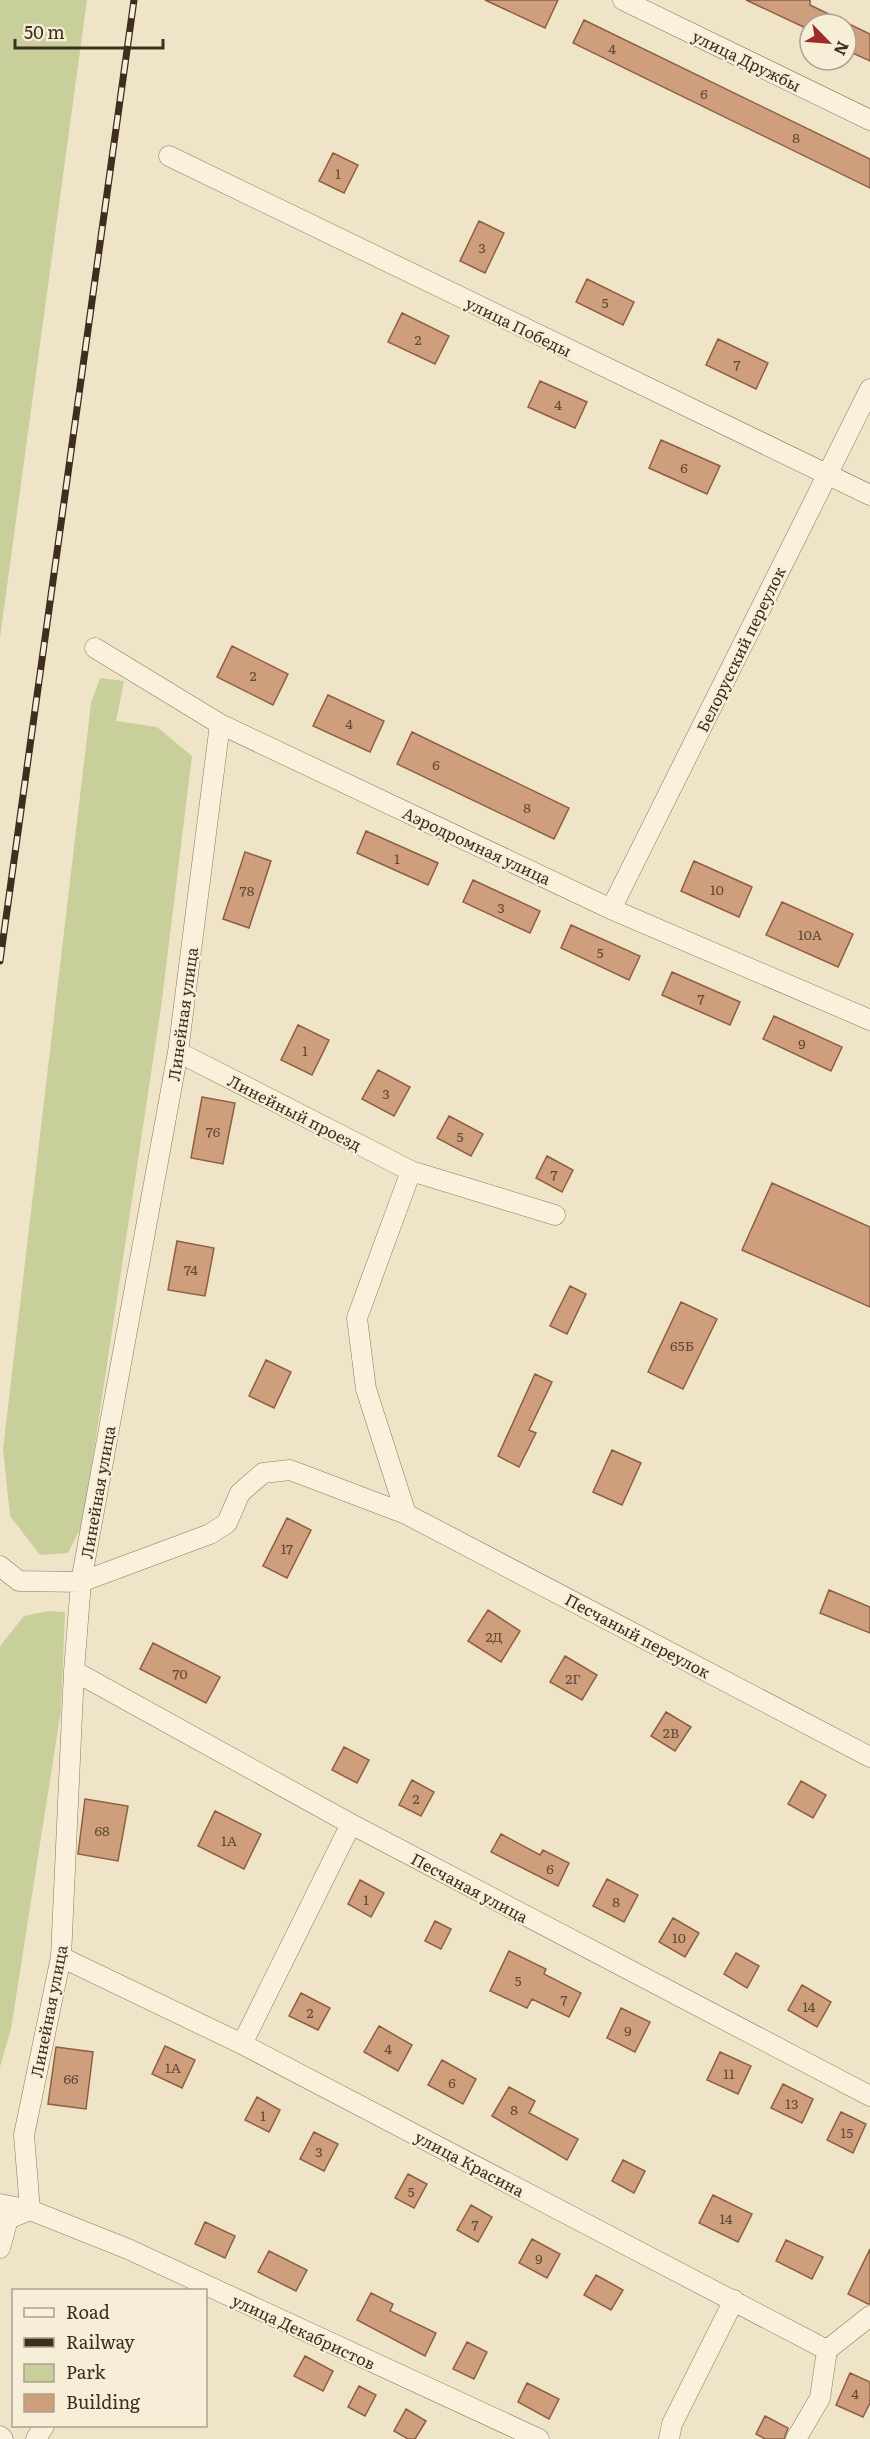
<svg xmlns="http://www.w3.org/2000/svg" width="870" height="2439" viewBox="0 0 870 2439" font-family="Literata,serif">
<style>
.green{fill:#c9cf9b}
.building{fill:#cf9f7d;stroke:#8d5f41;stroke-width:1.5}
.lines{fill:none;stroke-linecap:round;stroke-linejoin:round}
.street-casing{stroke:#8d765c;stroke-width:21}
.street{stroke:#faf1dc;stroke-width:20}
.rail-casing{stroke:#3d2e20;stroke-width:7}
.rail{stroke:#f7eed8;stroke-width:4.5;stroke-dasharray:14;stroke-linecap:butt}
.labels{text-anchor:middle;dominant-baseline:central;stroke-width:4.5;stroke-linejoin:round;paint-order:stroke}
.number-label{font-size:14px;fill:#624a37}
.street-label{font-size:16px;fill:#3d2e20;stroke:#f7eed8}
</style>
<rect width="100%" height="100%" fill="#f0e4c8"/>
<!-- green -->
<path class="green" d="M0,0h87l-87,638z
M100,678l24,3 -8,40 41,6 35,29 -31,252 -78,515 -15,30 -28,2 -30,-39 -7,-67 88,-746z
M48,1611l17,1 -4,98 -50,319 -11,38v-421l24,-30z"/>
<!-- building -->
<path class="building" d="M485,0h73l-13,28z
M746,0h64v5l60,29v27l-24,-11v-26h-36v6z
M584,20l286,139v29l-297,-145z
M333,153l25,12 -14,28 -25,-12z
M479,221l25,12 -19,40 -25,-12z
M587,279l47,23 -11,23 -47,-23z
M402,313l47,23 -14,28 -47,-22z
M718,339l50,24 -12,26 -50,-24z
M540,381l47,21 -12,26 -47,-21z
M661,440l59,26 -13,28 -58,-26z
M232,646l56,28 -15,31 -56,-28z
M328,695l56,26 -14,31 -57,-26z
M412,732l157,76 -15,31 -157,-75z
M366,831l72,32 -10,22 -71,-32z
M245,852l26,9 -22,67 -26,-9z
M694,861l58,26 -13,30 -58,-26z
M473,880l67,31 -10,22 -67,-31z
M782,902l71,32 -15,33 -72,-32z
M571,925l69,31 -11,24 -68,-32z
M672,972l68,30 -10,23 -68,-30z
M774,1016l68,31 -11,24 -68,-32z
M298,1025l31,15 -17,35 -31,-15z
M378,1070l32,17 -16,29 -32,-17z
M202,1097l33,6 -12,61 -32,-6z
M449,1116l34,18 -12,22 -34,-18z
M547,1156l26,14 -11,22 -26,-14z
M772,1183l98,44v80l-128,-57z
M177,1241l37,7 -9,48 -37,-6z
M570,1286l16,8 -19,40 -17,-8z
M681,1302l36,17 -34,70 -35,-17z
M266,1360l25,12 -17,36 -25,-12z
M535,1374l17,8 -23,48 7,3 -17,34 -21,-11z
M612,1450l29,13 -19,42 -29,-13z
M287,1518l24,12 -24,48 -24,-12z
M829,1590l41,17v26l-50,-20z
M488,1610l32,21 -19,31 -33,-21z
M153,1643l67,34 -14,26 -66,-34z
M565,1656l32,19 -15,25 -32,-18z
M666,1712l25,15 -16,24 -24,-15z
M344,1747l25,13 -12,23 -25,-13z
M412,1780l22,12 -13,24 -22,-11z
M801,1781l25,14 -13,23 -25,-14z
M85,1799l43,7 -10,55 -40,-7z
M215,1811l46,23 -17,35 -46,-23z
M501,1834l39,21 3,-5 26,13 -11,23 -67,-34z
M607,1879l31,16 -14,27 -31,-16z
M360,1880l24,13 -13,24 -23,-13z
M673,1918l26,15 -14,24 -26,-15z
M435,1921l16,8 -10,20 -16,-8z
M509,1951l37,18 -2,5 37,19 -12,24 -37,-18 -5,9 -37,-17z
M736,1953l23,13 -12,22 -23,-14z
M802,1985l29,17 -14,25 -29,-17z
M301,1993l29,15 -12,22 -29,-14z
M621,2008l29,14 -15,30 -28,-14z
M379,2026l33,19 -14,26 -34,-19z
M165,2046l30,14 -13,28 -30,-14z
M56,2047l37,5 -7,57 -38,-5z
M720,2052l31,14 -13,28 -31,-14z
M442,2060l34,19 -13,25 -35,-19z
M783,2084l30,15 -11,24 -31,-15z
M509,2087l26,14 -6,12 49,26 -11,21 -75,-44z
M257,2097l23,13 -11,22 -24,-12z
M841,2112l25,12 -13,29 -26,-13z
M314,2132l24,12 -14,27 -24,-12z
M623,2160l22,11 -11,22 -22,-12z
M408,2174l19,10 -13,24 -19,-10z
M713,2195l39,19 -14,28 -39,-19z
M471,2205l21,12 -14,25 -21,-12z
M205,2222l30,14 -10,22 -30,-14z
M532,2239l28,15 -13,24 -28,-15z
M786,2240l37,17 -11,22 -36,-18z
M870,2249v55h-2l-20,-10z
M269,2251l38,19 -11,21 -38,-19z
M596,2275l27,15 -12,20 -27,-15z
M371,2293l22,11 -3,7 46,22 -11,23 -68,-36z
M467,2342l20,10 -13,27 -21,-10z
M305,2356l28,15 -10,20 -29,-15z
M850,2373l20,9v21l-7,14 -27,-12z
M527,2383l32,16 -10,20 -31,-17z
M359,2386l17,9 -11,21 -17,-9z
M406,2409l20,12 -11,18h-7l-14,-8z
M765,2416l23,12 -4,11h-19l-9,-5z"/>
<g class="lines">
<defs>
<path id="street" d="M623,0l247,120
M169,156l701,339
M95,648l125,76 391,185 259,111
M611,909l259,-520
M178,1052l233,119 144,44
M406,1514l464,243
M0,1566l19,15 62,1 129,-48 17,-11 13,-30 23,-20 27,-3 116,44 -40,-125 -9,-71 54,-147
M74,1671l277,153 519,272
M61,1957l181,87 585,306 43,-34
M242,2044l109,-220
M0,2204l30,6 98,39 411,190
M0,2248l8,-29 22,-9 -6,-75 37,-178 13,-286 7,-89 97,-530 42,-328
M0,2436l3,3
M36,2439l8,-13
M669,2439l3,-15 62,-124
M796,2439l24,-41 7,-48"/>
</defs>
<!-- street casing -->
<use href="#street" class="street-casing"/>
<!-- street -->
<use href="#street" class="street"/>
<defs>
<path id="rail" d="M0,961l134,-961"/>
</defs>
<!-- rail casing -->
<use href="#rail" class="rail-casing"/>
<!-- rail -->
<use href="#rail" class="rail"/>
</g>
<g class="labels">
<!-- number labels -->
<g class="number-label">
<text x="612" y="48">4</text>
<text x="704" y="93">6</text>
<text x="796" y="137">8</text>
<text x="338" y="173">1</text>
<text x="482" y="247">3</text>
<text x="605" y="302">5</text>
<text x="418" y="339">2</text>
<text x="737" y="364">7</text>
<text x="558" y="404">4</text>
<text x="684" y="467">6</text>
<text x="253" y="675">2</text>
<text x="349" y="723">4</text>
<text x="436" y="764">6</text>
<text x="527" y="807">8</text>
<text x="397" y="858">1</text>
<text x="717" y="889">10</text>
<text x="247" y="890">78</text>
<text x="501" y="907">3</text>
<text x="810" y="934">10А</text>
<text x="600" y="952">5</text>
<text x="701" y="998">7</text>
<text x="802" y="1043">9</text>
<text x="305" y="1050">1</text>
<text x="386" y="1093">3</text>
<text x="213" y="1131">76</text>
<text x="460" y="1136">5</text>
<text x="554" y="1174">7</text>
<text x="191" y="1269">74</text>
<text x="682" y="1345">65Б</text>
<text x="287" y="1548">17</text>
<text x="494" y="1636">2Д</text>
<text x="180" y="1673">70</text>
<text x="573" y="1678">2Г</text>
<text x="671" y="1732">2В</text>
<text x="416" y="1798">2</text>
<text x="102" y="1830">68</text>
<text x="229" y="1840">1А</text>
<text x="550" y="1868">6</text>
<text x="366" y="1899">1</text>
<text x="616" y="1901">8</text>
<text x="679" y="1937">10</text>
<text x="518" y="1980">5</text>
<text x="564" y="1999">7</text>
<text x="809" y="2006">14</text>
<text x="310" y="2012">2</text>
<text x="628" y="2030">9</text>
<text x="388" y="2048">4</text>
<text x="173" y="2067">1А</text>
<text x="729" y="2073">11</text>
<text x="71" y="2078">66</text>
<text x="452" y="2082">6</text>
<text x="792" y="2103">13</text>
<text x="514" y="2109">8</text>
<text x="263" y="2115">1</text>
<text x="847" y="2132">15</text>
<text x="319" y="2151">3</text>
<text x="411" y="2191">5</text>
<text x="726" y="2218">14</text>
<text x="475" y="2224">7</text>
<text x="539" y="2258">9</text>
<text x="855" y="2393">4</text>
</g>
<!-- street labels -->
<g class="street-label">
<text transform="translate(747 60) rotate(26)">улица Дружбы</text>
<text transform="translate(519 326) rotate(26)">улица Победы</text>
<text transform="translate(740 649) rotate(-64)">Белорусский переулок</text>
<text transform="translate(477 845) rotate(25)">Аэродромная улица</text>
<text transform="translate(182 1014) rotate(-82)">Линейная улица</text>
<text transform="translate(295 1112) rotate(27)">Линейный проезд</text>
<text transform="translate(97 1492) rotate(-80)">Линейная улица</text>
<text transform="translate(638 1635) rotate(28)">Песчаный переулок</text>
<text transform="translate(470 1887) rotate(28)">Песчаная улица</text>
<text transform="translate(48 2011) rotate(-79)">Линейная улица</text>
<text transform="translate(470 2163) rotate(28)">улица Красина</text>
<text transform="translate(304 2331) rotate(25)">улица Декабристов</text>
</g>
</g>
<!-- legend -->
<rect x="12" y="2289" width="195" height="138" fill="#f7eed8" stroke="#ada18e" stroke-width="1.5"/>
<rect x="24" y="2308" width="30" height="9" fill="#faf1dc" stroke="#ada18e" stroke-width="1.5"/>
<text x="66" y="2319" font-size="18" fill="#3d2e20">Road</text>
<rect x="24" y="2338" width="30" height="9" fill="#3d2e20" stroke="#ada18e" stroke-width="1.5"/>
<text x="66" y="2349" font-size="18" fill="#3d2e20">Railway</text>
<rect x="24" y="2364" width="30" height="18" fill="#c9cf9b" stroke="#ada18e" stroke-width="1.5"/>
<text x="66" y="2379" font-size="18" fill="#3d2e20">Park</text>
<rect x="24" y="2394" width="30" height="18" fill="#cf9f7d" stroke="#ada18e" stroke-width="1.5"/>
<text x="66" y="2409" font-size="18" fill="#3d2e20">Building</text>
<!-- north arrow -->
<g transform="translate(828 42) rotate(115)"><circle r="28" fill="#f7eed8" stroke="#ada18e" stroke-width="1.5"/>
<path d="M0-4.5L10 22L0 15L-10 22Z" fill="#9e2a2b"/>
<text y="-9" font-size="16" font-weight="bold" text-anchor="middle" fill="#3d2e20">N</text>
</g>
<!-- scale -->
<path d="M15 39v9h148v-9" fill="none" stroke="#3d2e20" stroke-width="3"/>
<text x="24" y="39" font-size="18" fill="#3d2e20" stroke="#f7eed8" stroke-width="4.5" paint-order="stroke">50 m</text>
</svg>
